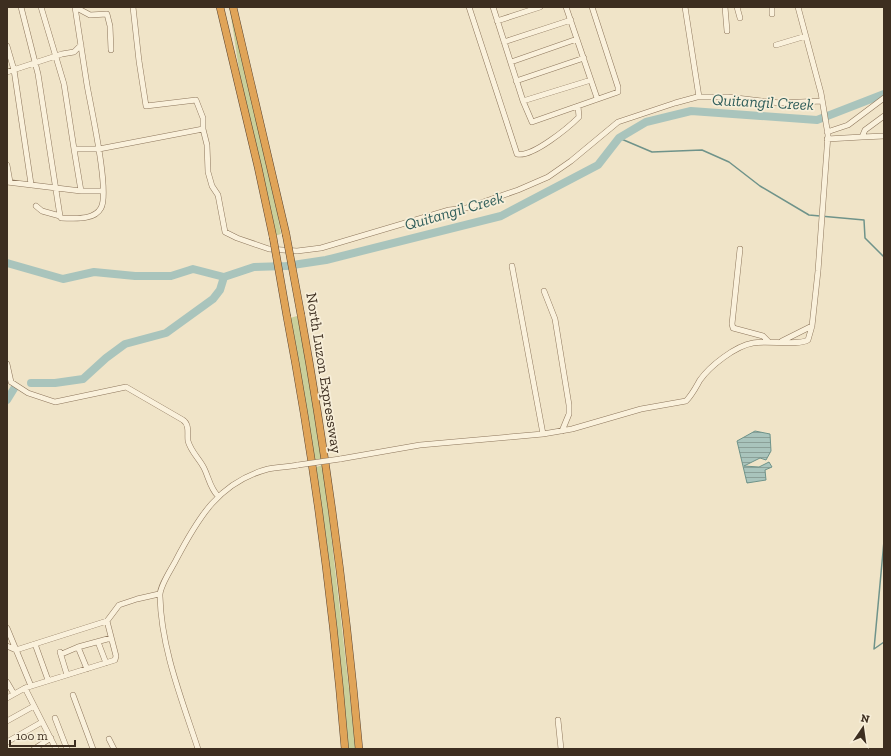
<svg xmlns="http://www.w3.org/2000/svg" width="891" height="756" viewBox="0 0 891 756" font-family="'Zilla Slab',serif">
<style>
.grass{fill:#c9cf9b}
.water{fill:url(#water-rules);stroke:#6f938a}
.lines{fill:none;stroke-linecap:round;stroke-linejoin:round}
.stream{stroke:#6f938a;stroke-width:1.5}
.river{stroke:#a9c4bc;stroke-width:8}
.minor-casing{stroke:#8d765c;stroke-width:6}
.highway-casing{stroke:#5b4430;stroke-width:8}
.minor{stroke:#faf1dc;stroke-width:5}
.highway{stroke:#e0a458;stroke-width:7}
.minor-bridge-casing{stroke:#8d765c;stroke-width:6;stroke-linecap:butt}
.highway-bridge-casing{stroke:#5b4430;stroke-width:8;stroke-linecap:butt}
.minor-bridge{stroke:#faf1dc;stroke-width:5}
.highway-bridge{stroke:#e0a458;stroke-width:7}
.labels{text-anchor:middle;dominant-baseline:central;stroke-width:3.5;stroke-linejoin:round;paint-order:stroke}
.street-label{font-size:15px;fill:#3d2e20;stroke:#f7eed8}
.water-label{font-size:16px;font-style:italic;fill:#2f5d5a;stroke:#f7eed8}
</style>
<defs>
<pattern id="water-rules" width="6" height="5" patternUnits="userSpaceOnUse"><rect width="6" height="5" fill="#a9c4bc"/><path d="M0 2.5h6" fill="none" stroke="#8ba098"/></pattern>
</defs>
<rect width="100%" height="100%" fill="#f0e4c8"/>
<!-- grass -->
<path class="grass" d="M230,10c21,73 38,149 51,224l-7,2 -34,-160z
M297,316l4,16 22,127 -8,1 -25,-142z
M323,465l33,284h-8l-19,-188 -13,-94z"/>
<!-- water -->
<path class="water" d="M755,431l15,3 1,17 -5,9 -6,-2 -16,8 15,1 10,-5 3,5 -7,3 1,10 -19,3 -10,-42z"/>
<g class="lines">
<!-- stream -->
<path class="stream" d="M619,138l33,14 50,-2 27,12 31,24 49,29 55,5 1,18 19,19
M884,541l-10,108 10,-7"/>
<!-- river -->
<path class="river" d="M7,263l56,16 31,-7 41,4h36l22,-7 31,8 30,-10 32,-1 40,-6 175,-44 97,-51 21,-27 27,-16 45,-11 126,9 67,-26
M31,383h24l28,-4 23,-21 19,-14 41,-11 47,-34 7,-9 4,-13
M7,400l8,-13"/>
<defs>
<path id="minor" d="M21,7l17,67 22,142 1,2c12,0 33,3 40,-10 9,-16 -10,-100 -14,-123 -4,-26 -8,-52 -12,-78
M41,7l23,77 10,65h25l104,-20v-11l-7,-18 -50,6 -7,-45 -6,-54
M75,7l15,8 17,-1 3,12 1,24
M469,7l48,147c15,4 52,-27 62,-37l-1,-11
M493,7l30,94 9,21 86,-30v-5l-26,-80
M566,7l31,91
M685,7l14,90
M725,7l2,24
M737,7l3,11
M772,7v7
M497,21l43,-14
M504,42l67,-22
M776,45l30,-9
M7,46l7,24 17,114
M511,62l66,-23
M7,72l55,-18 12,-2 7,-7
M516,81l68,-23
M523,101l68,-21
M203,129l4,16 1,27 4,14 6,9 7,37 12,6 32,11 28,2 24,-3 128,-38 17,-2 52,-18 30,-13 23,-16 47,-39 57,-19 22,-6h31l52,6 42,-2
M827,132l21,-7 36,-27
M862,137l22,-1
M827,139l35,-2 3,-7 19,-14
M74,149l7,42
M7,165l3,17
M7,182l74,9h22
M36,206l6,5 18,5
M740,249l-8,75 1,4 30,8 5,5
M512,266l31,168
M544,291l11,28 14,86v9l-7,17
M782,341l30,-15
M7,364l4,18 17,11 27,9 71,-15 57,33c7,5 4,14 5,21 3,11 11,17 16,27 5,10 6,20 14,28
M340,459l80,-14 123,-11 29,-5 69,-20 45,-8c6,-6 10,-14 14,-21 10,-14 35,-34 53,-37 14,-3 45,3 55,-3l4,-14 6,-55 10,-136 -7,-42 -23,-86
M7,628l24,58
M98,642l8,21
M35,644l13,36
M7,646l9,4 91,-29 12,-16 18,-6 22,-5
M78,647l9,22
M60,652l7,23
M64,653l14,-6 33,-9
M7,682l7,12
M25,688l31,61
M73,695l20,54
M7,698l18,-10 90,-28 1,-4 -9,-35
M55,718l12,31
M558,720l3,29
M7,721l27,-15
M109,739l5,10
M7,742l35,-20
M34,749l17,-11
M198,749c-16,-49 -37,-101 -38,-153 -1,-9 12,-28 16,-36 22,-42 43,-78 92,-91 10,-2 20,-2 30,-4"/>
<path id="highway" d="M220,7l38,160 15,70
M233,7l53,227
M301,315c26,144 45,288 58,434
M287,317c27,142 46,287 58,432"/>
</defs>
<!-- minor casing -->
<use href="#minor" class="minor-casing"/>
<!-- highway casing -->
<use href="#highway" class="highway-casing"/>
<!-- minor -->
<use href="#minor" class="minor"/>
<!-- highway -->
<use href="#highway" class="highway"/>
<defs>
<path id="minor-bridge" d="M298,465l42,-6"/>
<path id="highway-bridge" d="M286,234l15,81
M273,237l14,80"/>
</defs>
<!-- minor-bridge casing -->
<use href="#minor-bridge" class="minor-bridge-casing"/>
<!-- highway-bridge casing -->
<use href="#highway-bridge" class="highway-bridge-casing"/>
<!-- minor-bridge -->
<use href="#minor-bridge" class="minor-bridge"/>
<!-- highway-bridge -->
<use href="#highway-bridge" class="highway-bridge"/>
</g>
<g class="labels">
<!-- street labels -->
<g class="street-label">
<text transform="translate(324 373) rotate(81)">North Luzon Expressway</text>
</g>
<!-- water labels -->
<g class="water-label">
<text transform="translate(763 102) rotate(3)">Quitangil Creek</text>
<text transform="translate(454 211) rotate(-16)">Quitangil Creek</text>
</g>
</g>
<!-- border -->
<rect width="891" height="756" fill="none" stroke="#3d2e20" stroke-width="16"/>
<!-- north arrow -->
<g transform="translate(863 728) rotate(13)" stroke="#f7eed8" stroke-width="3" paint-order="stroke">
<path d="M0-3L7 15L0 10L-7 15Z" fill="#3d2e20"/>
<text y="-6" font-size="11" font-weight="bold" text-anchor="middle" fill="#3d2e20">N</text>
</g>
<!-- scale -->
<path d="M10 740v6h65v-6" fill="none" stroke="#3d2e20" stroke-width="2"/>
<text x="16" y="740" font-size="12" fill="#3d2e20" stroke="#f7eed8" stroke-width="3" paint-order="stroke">100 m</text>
</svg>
